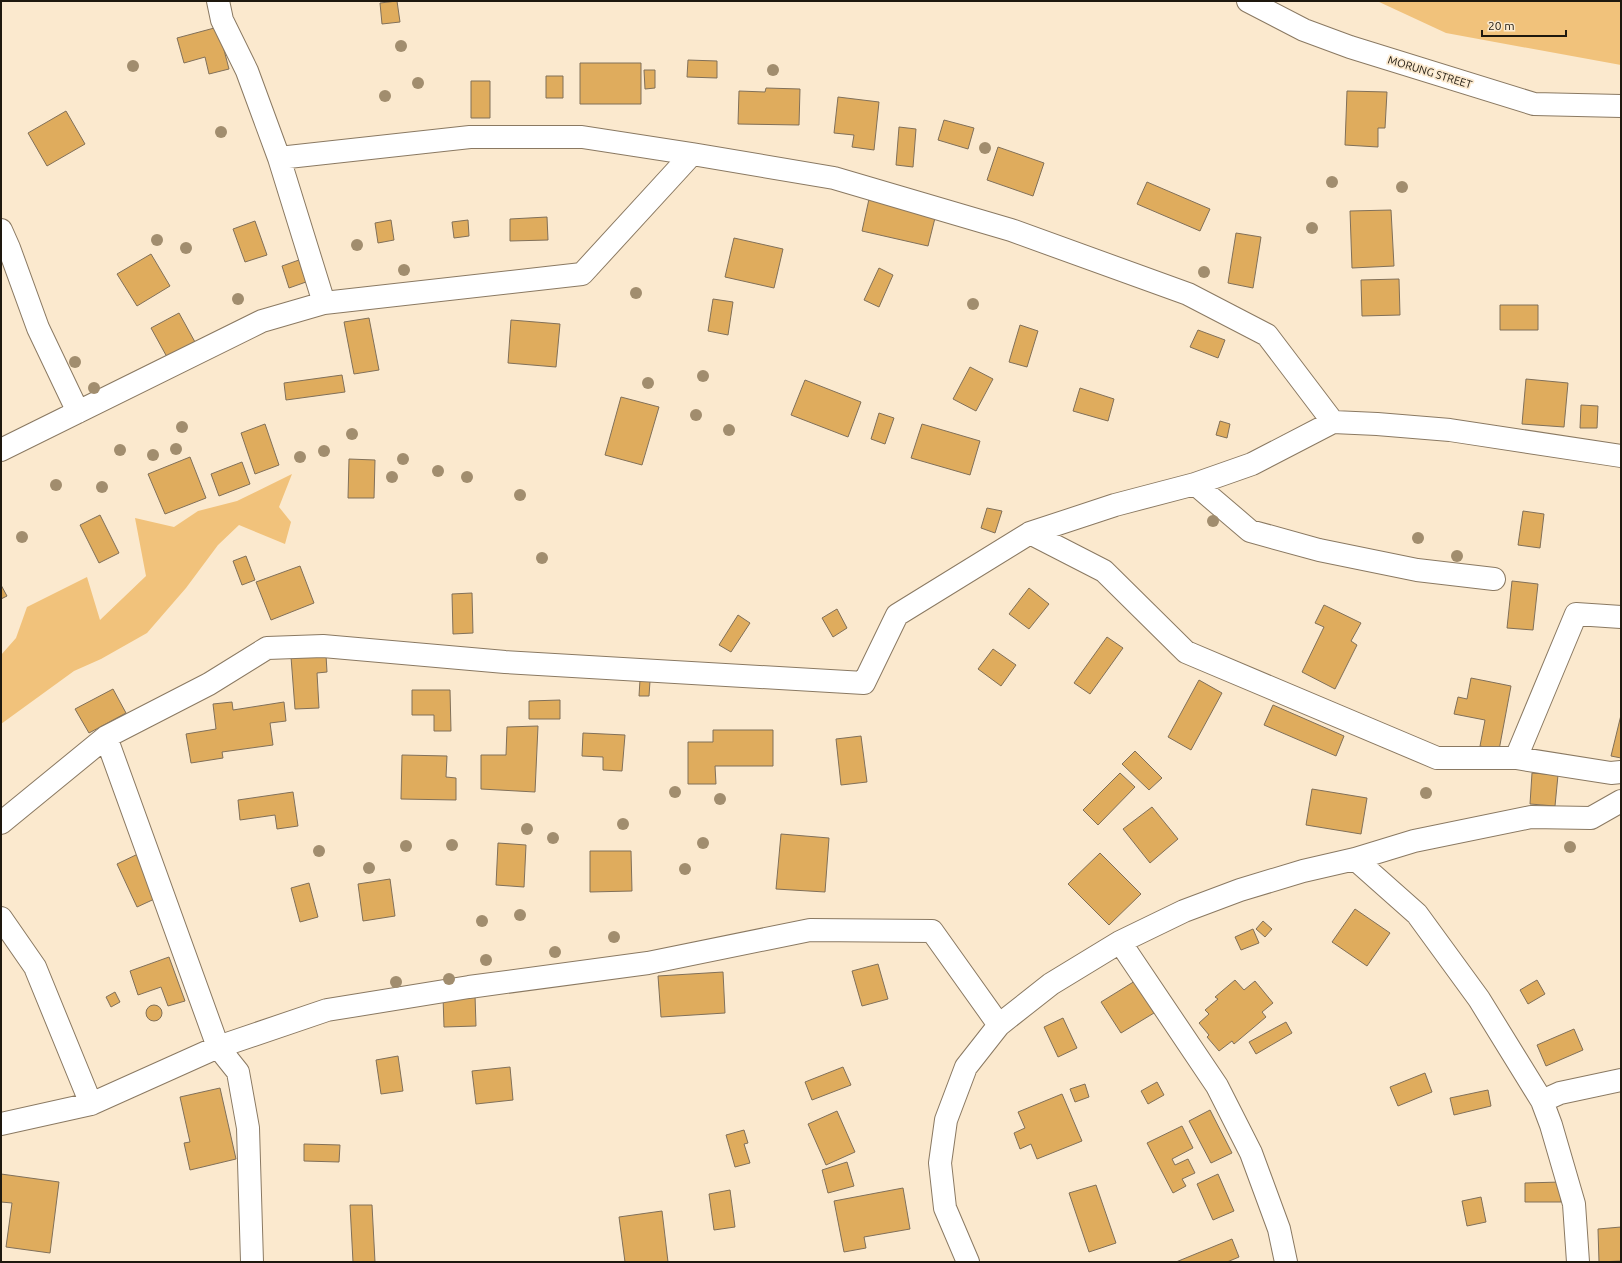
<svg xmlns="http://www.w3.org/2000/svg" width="1622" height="1263" viewBox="0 0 1622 1263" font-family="Ubuntu,sans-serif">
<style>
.green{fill:#f1c27b}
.building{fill:#dfac5d;stroke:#817059}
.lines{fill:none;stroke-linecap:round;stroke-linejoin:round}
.street-casing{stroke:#8a7962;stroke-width:24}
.street{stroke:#fff;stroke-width:22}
.tree{fill:#a18d6e}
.labels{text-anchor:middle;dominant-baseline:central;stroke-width:3.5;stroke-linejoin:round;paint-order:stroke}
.street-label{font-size:11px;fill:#1e180e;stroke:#fbe9ce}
</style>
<rect width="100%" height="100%" fill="#fbe9ce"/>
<!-- green -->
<path class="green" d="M1377,1h244v64l-175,-32z
M292,474l-13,33 12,15 -6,22 -46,-19 -21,20 -32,43 -39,45 -46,26 -27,12 -73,53v-69l15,-17 11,-31 60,-30 13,43 46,-44 -11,-58 39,9 24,-16 39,-10z"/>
<!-- building -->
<path class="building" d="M397,1l3,21 -18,2 -2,-21z
M218,27l11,42 -20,5 -4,-17 -21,6 -7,-25z
M688,60l29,1v17l-30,-1z
M580,63h61v41h-61z
M644,70h11v18l-10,1z
M546,76h17v22h-17z
M471,81h19v37h-19z
M766,88l34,1 -1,36 -61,-1 1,-33 26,1z
M1347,91l40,1 -2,36h-7v19l-33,-2z
M838,97l41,5 -5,48 -22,-3 2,-12 -20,-2z
M66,111l19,33 -38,22 -19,-33z
M944,120l30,8 -6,21 -30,-9z
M899,127l17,2 -3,38 -17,-2z
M998,147l46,16 -11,33 -46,-16z
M1147,182l63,27 -10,22 -63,-27z
M869,199l67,15 -8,32 -66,-15z
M1391,210l3,56 -42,2 -2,-57z
M547,217l1,23 -38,1v-22z
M391,220l3,20 -16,3 -3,-20z
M468,220l1,16 -15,2 -2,-16z
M255,221l12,34 -22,7 -12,-33z
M1236,233l25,4 -8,51 -25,-5z
M734,238l49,11 -9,39 -49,-11z
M151,254l19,32 -33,20 -20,-32z
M299,260l7,22 -17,6 -7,-22z
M879,268l14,7 -14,32 -15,-7z
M1399,279l1,36 -38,1 -1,-36z
M713,299l20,3 -5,33 -20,-4z
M1500,305h38v25h-38z
M179,313l16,29 -28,15 -16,-29z
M369,318l10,52 -25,4 -10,-52z
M511,320l49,4 -4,43 -48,-4z
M1020,325l18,6 -11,36 -18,-5z
M1198,330l27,10 -7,18 -28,-11z
M970,367l23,12 -17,32 -23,-12z
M342,375l3,17 -59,8 -2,-17z
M1526,379l42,4 -4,44 -42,-3z
M805,380l56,22 -13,35 -57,-22z
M1080,388l34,11 -6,22 -35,-10z
M621,397l38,10 -17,58 -37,-10z
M1581,405l17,1 -1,22h-17z
M879,413l15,5 -9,26 -14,-5z
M1220,421l10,3 -3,14 -11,-3z
M265,424l14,41 -24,9 -14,-41z
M922,424l58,17 -10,34 -59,-17z
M190,457l16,41 -41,16 -17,-40z
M349,459l26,1 -1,38h-26z
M242,462l8,22 -31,12 -8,-22z
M987,508l15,3 -7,22 -14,-5z
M1523,511l21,3 -4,34 -22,-3z
M100,515l19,38 -20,10 -19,-38z
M246,556l9,24 -13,5 -9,-24z
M300,566l14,37 -43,17 -15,-38z
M1512,581l26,3 -5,46 -26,-2z
M1,585l6,11 -6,3z
M1029,588l20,16 -20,25 -20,-15z
M472,593l1,40 -20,1 -1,-40z
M1324,605l37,18 -10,18 6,4 -22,44 -33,-17 22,-45 -9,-4z
M837,609l10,19 -14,9 -11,-19z
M738,615l12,8 -19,29 -12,-7z
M1107,637l16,11 -33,46 -16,-11z
M993,649l23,16 -15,21 -23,-17z
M326,655l1,17 -10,1 2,35 -24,1 -4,-52z
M1471,678l40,8 -12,64 -19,-4 5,-26 -31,-6 4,-17 9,2z
M640,680l10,1 -1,15h-10z
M1199,680l23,13 -31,57 -23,-13z
M113,689l13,24 -37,20 -14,-24z
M412,690h38l1,41h-17v-16h-22z
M560,700v19h-31v-18z
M232,702l1,8 51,-8 2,19 -16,2 3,22 -51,7 1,6 -32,5 -5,-29 30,-5 -3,-25z
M1273,705l71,31 -8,20 -72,-31z
M1621,715v43l-10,-2z
M538,726l-3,66 -54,-3v-34h25l1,-28z
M713,730h60v36h-58l1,18h-28v-42h25z
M583,733l42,2 -3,36 -19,-1v-13l-21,-1z
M861,736l6,46 -26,3 -5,-46z
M1135,751l27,27 -13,12 -27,-26z
M402,755l45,1 -1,21 10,1v22l-55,-1z
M1120,773l15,14 -37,38 -15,-15z
M1532,773l26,2 -3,31 -25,-2z
M1312,789l55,9 -6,36 -55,-9z
M293,792l5,34 -21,3 -2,-14 -35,5 -2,-20z
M1152,807l26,32 -28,24 -27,-34z
M781,834l48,4 -4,54 -49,-3z
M498,843l28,2 -2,42 -28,-2z
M590,851h41l1,40 -42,1z
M140,853l21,43 -24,11 -20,-43z
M1100,853l41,41 -32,31 -41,-41z
M390,879l5,37 -32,5 -5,-37z
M309,883l9,34 -18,5 -9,-34z
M1355,909l35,24 -23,33 -35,-24z
M1263,921l9,8 -7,8 -9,-8z
M1253,929l6,14 -18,7 -6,-13z
M169,957l16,44 -17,5 -7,-19 -23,8 -8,-24z
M878,964l10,35 -26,7 -10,-35z
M723,972l2,41 -64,4 -3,-41z
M1235,980l9,10 11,-9 18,22 -11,9 4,5 -32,27 -2,-3 -13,10 -12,-14 2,-2 -10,-12 10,-9 -4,-4 13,-11 -3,-2z
M1537,980l8,14 -17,10 -8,-14z
M1135,981l19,32 -33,20 -20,-31z
M115,992l5,10 -9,5 -5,-10z
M475,995l1,31 -32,1 -1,-31z
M146 1013a8 8 0 1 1 16 0a8 8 0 1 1-16 0Z
M1063,1018l14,30 -19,9 -14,-30z
M1286,1022l6,11 -36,21 -7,-12z
M1574,1029l9,21 -37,16 -9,-21z
M398,1056l5,35 -22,3 -5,-34z
M510,1067l3,33 -37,4 -4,-33z
M843,1067l8,18 -39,15 -7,-18z
M1425,1073l7,19 -34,14 -8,-19z
M1157,1082l7,13 -16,9 -7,-13z
M1085,1084l4,13 -14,5 -5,-13z
M220,1088l16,71 -46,11 -6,-27 6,-1 -10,-45z
M1488,1090l3,16 -37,9 -4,-17z
M1062,1094l20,47 -45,18 -6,-15 -11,5 -6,-16 11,-5 -7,-16z
M1210,1110l22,43 -21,10 -22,-42z
M837,1111l18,41 -29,13 -18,-41z
M1182,1126l11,22 -21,11 3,6 13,-6 7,14 -13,6 4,7 -13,7 -26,-50z
M744,1130l4,13 -4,1 6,19 -15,4 -9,-32z
M304,1144l36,1 -1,17 -35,-1z
M847,1162l7,24 -26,7 -6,-23z
M1,1174l58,8 -9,71 -44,-6 6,-44 -11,-1z
M1218,1174l16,37 -21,9 -16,-36z
M1561,1182v20h-36v-19z
M1096,1185l20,58 -27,9 -20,-59z
M903,1188l7,41 -46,8 2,11 -22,4 -10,-51z
M730,1190l5,37 -21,3 -5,-36z
M1481,1197l5,25 -19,4 -5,-25z
M350,1205h22l3,57h-22z
M662,1211l6,51h-43l-6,-45z
M1621,1227v34l-22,1 -1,-33z
M1232,1239l7,18 -12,5h-51z"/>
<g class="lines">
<defs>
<path id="street" d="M218,1l4,19 25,51 32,87 45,145
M1248,1l56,29 46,17 184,57 87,2
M279,158l191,-21h112l110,17
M1,230l8,18 29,80 40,84
M1,450l261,-129 62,-18 258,-29 110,-120 142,24 177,52 177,64 79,41 66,87 44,2 73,6 171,26
M1195,484l55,47 69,19 98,20 77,9
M1030,533l74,38 82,81 251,106h79l95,15 10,-1
M106,737l112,310 20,25 10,56 4,134
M1516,758l60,-144 45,3
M1,823l105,-86 103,-53 58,-36 56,-2 182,16 359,21 33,-68 133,-82 85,-28 80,-21 57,-20 81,-42
M1355,859l62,55 62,85 63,102 9,24 23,79 4,58
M1,918l34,49 56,137 127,-57 109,-37 142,-23 179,-24 162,-33 122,1 67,94
M1120,942l97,144 34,67 28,76 7,33
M1542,1101l18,-8 61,-13
M1,1124l90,-20
M968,1262l-23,-54 -5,-45 6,-43 20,-53 33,-42 52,-41 69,-42 64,-31 56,-21 63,-19 52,-12 59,-18 117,-24 60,1 30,-17"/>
</defs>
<!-- street casing -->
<use href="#street" class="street-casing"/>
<!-- street -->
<use href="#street" class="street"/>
</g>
<!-- trees -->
<g class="tree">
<circle cx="401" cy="46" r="6"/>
<circle cx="133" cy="66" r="6"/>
<circle cx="773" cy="70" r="6"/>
<circle cx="418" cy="83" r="6"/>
<circle cx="385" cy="96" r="6"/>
<circle cx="221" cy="132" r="6"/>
<circle cx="985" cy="148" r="6"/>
<circle cx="1332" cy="182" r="6"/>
<circle cx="1402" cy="187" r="6"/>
<circle cx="1312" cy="228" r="6"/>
<circle cx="157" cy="240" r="6"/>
<circle cx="357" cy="245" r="6"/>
<circle cx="186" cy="248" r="6"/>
<circle cx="404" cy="270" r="6"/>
<circle cx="1204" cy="272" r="6"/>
<circle cx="636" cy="293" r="6"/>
<circle cx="238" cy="299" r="6"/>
<circle cx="973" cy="304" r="6"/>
<circle cx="75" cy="362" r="6"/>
<circle cx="703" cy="376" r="6"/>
<circle cx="648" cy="383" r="6"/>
<circle cx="94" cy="388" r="6"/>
<circle cx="696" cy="415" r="6"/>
<circle cx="182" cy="427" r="6"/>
<circle cx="729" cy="430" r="6"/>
<circle cx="352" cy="434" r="6"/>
<circle cx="176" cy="449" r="6"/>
<circle cx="120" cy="450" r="6"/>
<circle cx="324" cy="451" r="6"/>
<circle cx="153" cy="455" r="6"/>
<circle cx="300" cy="457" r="6"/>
<circle cx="403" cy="459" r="6"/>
<circle cx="438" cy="471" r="6"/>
<circle cx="392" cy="477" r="6"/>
<circle cx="467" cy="477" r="6"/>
<circle cx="56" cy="485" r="6"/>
<circle cx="102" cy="487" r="6"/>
<circle cx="520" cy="495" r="6"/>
<circle cx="1213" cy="521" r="6"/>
<circle cx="22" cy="537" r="6"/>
<circle cx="1418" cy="538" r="6"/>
<circle cx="1457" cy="556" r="6"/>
<circle cx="542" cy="558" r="6"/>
<circle cx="675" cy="792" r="6"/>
<circle cx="1426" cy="793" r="6"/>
<circle cx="720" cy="799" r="6"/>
<circle cx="623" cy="824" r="6"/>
<circle cx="527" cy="829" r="6"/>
<circle cx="553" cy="838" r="6"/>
<circle cx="703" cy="843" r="6"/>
<circle cx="452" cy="845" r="6"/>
<circle cx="406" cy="846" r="6"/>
<circle cx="1570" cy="847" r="6"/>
<circle cx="319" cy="851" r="6"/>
<circle cx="369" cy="868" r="6"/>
<circle cx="685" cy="869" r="6"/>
<circle cx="520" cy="915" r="6"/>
<circle cx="482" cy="921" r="6"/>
<circle cx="614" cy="937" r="6"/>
<circle cx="555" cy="952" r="6"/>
<circle cx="486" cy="960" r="6"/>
<circle cx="449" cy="979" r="6"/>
<circle cx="396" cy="982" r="6"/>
</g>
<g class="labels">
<!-- street labels -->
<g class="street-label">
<text transform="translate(1430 72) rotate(17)">MORUNG STREET</text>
</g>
</g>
<!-- border -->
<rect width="1622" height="1263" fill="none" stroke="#1e180e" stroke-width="4"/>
<!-- scale -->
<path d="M1482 30v6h84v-6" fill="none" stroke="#1e180e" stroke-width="2"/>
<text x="1488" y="30" font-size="12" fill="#1e180e" stroke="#fbe9ce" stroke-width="3" paint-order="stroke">20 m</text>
</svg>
